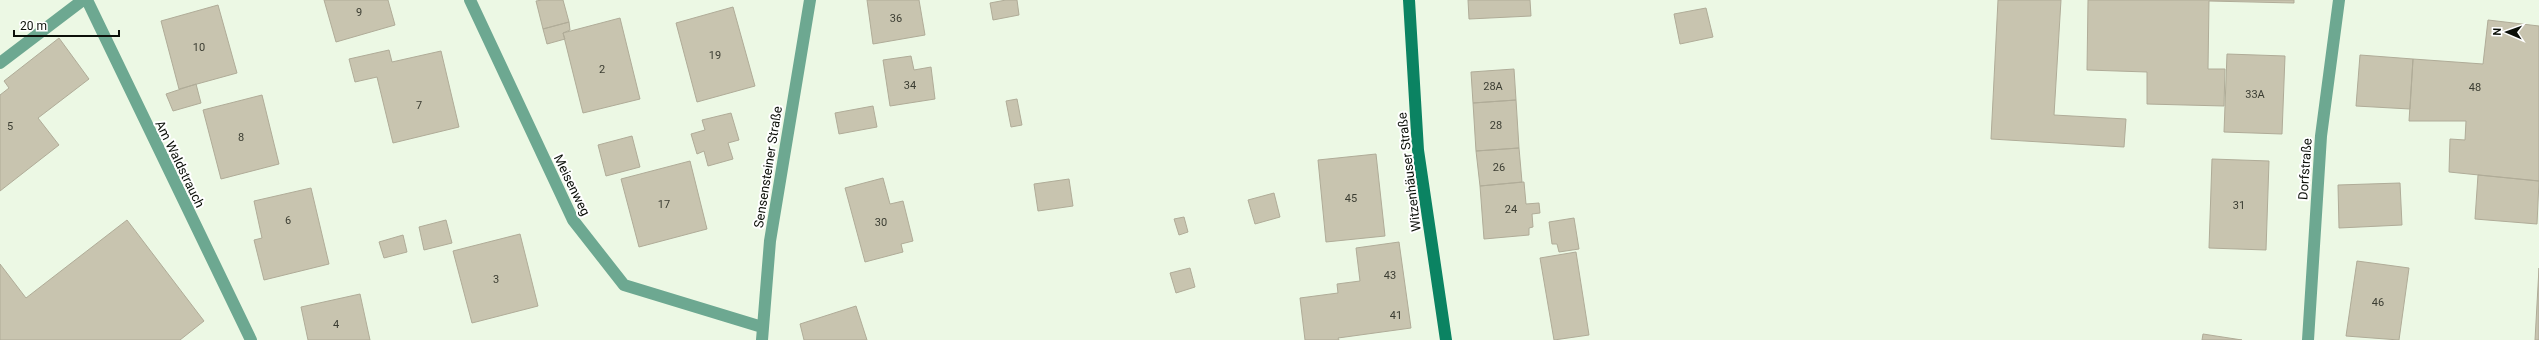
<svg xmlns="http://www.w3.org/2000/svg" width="2539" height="340" viewBox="0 0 2539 340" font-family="Roboto,sans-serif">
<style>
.building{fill:#c8c4af;stroke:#b0ac98}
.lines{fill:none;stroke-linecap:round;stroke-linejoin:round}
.street{stroke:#6da891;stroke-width:12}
.secondary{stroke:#0b8362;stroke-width:12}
.labels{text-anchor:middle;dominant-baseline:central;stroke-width:4;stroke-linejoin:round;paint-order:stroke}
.number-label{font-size:11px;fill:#3b3d32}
.street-label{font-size:13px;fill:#0c1009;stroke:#fff}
</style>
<rect width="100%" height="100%" fill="#ecf8e4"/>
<!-- building -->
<path class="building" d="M324,0h64l7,25 -59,17z
M542,0h21l6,22 -26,7 -7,-28z
M867,0h52l6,35 -52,9z
M1006,0h11l2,15 -26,5 -3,-17z
M1468,0h62l1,16 -62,3z
M1998,0h63l-7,115 72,4 -2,28 -133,-8z
M2088,0h206v3l-85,-2 -1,68h17l-1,37 -77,-2v-32l-60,-2z
M218,5l19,68 -58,16 -18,-68z
M733,7l22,79 -58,16 -21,-79z
M1706,8l7,29 -33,7 -6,-30z
M620,18l20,81 -57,14 -20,-80z
M2488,20l51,6v155l-90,-9 1,-33 15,1 1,-19h-57l4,-62 70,5z
M569,22l1,8 -7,3 2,6 -18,5 -4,-15z
M59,38l30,41 -51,39 21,27 -59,46v-96l9,-7 -5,-7z
M389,50l3,12 49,-11 18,76 -66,16 -16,-66 -22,5 -6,-23z
M2227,54l58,2 -3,78 -58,-2z
M2360,55l53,4 -3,50 -54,-3z
M911,56l3,14 17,-3 4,32 -45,7 -7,-46z
M1514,69l2,31 -43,3 -2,-31z
M196,84l5,19 -28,8 -7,-17z
M262,95l17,69 -58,15 -18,-69z
M1017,99l5,26 -11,2 -5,-26z
M1516,100l3,48 -43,3 -3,-48z
M873,106l4,21 -38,7 -4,-21z
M731,113l8,27 -11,3 5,16 -25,7 -4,-15 -7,3 -6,-20 14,-4 -3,-10z
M632,136l8,31 -34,9 -8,-31z
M1519,148l3,34 -42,4 -4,-35z
M1376,154l9,82 -59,6 -8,-82z
M2212,159l57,2 -3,89 -57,-2z
M690,161l17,68 -68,18 -18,-68z
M2478,175l61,6 -2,43 -62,-5z
M883,178l7,26 13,-3 10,40 -12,3 2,8 -38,10 -20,-74z
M1069,179l4,27 -35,5 -4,-27z
M1524,182l2,22 13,-1 1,10 -8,1 1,13 -4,1v7l-45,4 -4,-53z
M2400,183l2,42 -63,3 -1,-43z
M311,188l18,76 -65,16 -10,-40 8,-2 -8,-37z
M1274,193l6,24 -25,7 -7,-24z
M1184,217l4,15 -9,3 -5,-16z
M1574,218l5,31 -20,3 -2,-8h-5l-3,-22z
M127,220l77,101 -24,19h-180v-76l26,34z
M446,220l6,23 -28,7 -5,-23z
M520,234l18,72 -66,17 -19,-72z
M403,235l4,17 -23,6 -5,-16z
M1399,242l12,86 -73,10 1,2h-34l-5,-42 38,-5 -1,-9 23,-3 -4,-33z
M1576,252l13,83 -35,5 -14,-82z
M2357,261l52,7 -10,72 -53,-4z
M1190,268l5,19 -19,6 -6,-20z
M2539,268v72h-4z
M360,294l10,46h-62l-7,-33z
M856,306l11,34h-63l-4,-16z
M2203,334l39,6h-40z"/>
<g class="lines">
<!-- street -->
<path class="street" d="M87,0l164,340
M470,0l103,220 51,65 138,42
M0,63l83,-63
M762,340l8,-99 40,-241
M2308,340l13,-204 18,-136"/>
<!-- secondary -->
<path class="secondary" d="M1409,0l9,150 28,190"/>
</g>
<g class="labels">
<!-- number labels -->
<g class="number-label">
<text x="359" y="12">9</text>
<text x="896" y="18">36</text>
<text x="199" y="47">10</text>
<text x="715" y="55">19</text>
<text x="602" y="69">2</text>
<text x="910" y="85">34</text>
<text x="1493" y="86">28A</text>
<text x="2475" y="87">48</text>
<text x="2255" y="94">33A</text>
<text x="419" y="105">7</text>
<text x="1496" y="125">28</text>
<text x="10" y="126">5</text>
<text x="241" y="137">8</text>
<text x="1499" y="167">26</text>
<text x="1351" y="198">45</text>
<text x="664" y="204">17</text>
<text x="2239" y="205">31</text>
<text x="1511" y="209">24</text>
<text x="288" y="220">6</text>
<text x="881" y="222">30</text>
<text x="1390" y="275">43</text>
<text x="496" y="279">3</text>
<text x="2378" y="302">46</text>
<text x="1396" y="315">41</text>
<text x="336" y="324">4</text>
</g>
<!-- street labels -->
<g class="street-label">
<text transform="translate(180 164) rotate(64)">Am Waldstrauch</text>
<text transform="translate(768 167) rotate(-81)">Sensensteiner Straße</text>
<text transform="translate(2305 169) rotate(-86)">Dorfstraße</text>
<text transform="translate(1409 172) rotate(-97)">Witzenhäuser Straße</text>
<text transform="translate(572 185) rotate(64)">Meisenweg</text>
</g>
</g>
<!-- north arrow -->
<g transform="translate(2507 32) rotate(272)" stroke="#ffffff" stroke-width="3" paint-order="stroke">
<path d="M0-3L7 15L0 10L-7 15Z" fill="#0c1009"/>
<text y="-6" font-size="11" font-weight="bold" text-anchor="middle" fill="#0c1009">N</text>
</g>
<!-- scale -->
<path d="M14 30v6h105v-6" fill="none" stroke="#0c1009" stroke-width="2"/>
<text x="20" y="30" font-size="12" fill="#0c1009" stroke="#ffffff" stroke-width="3" paint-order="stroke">20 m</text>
</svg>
